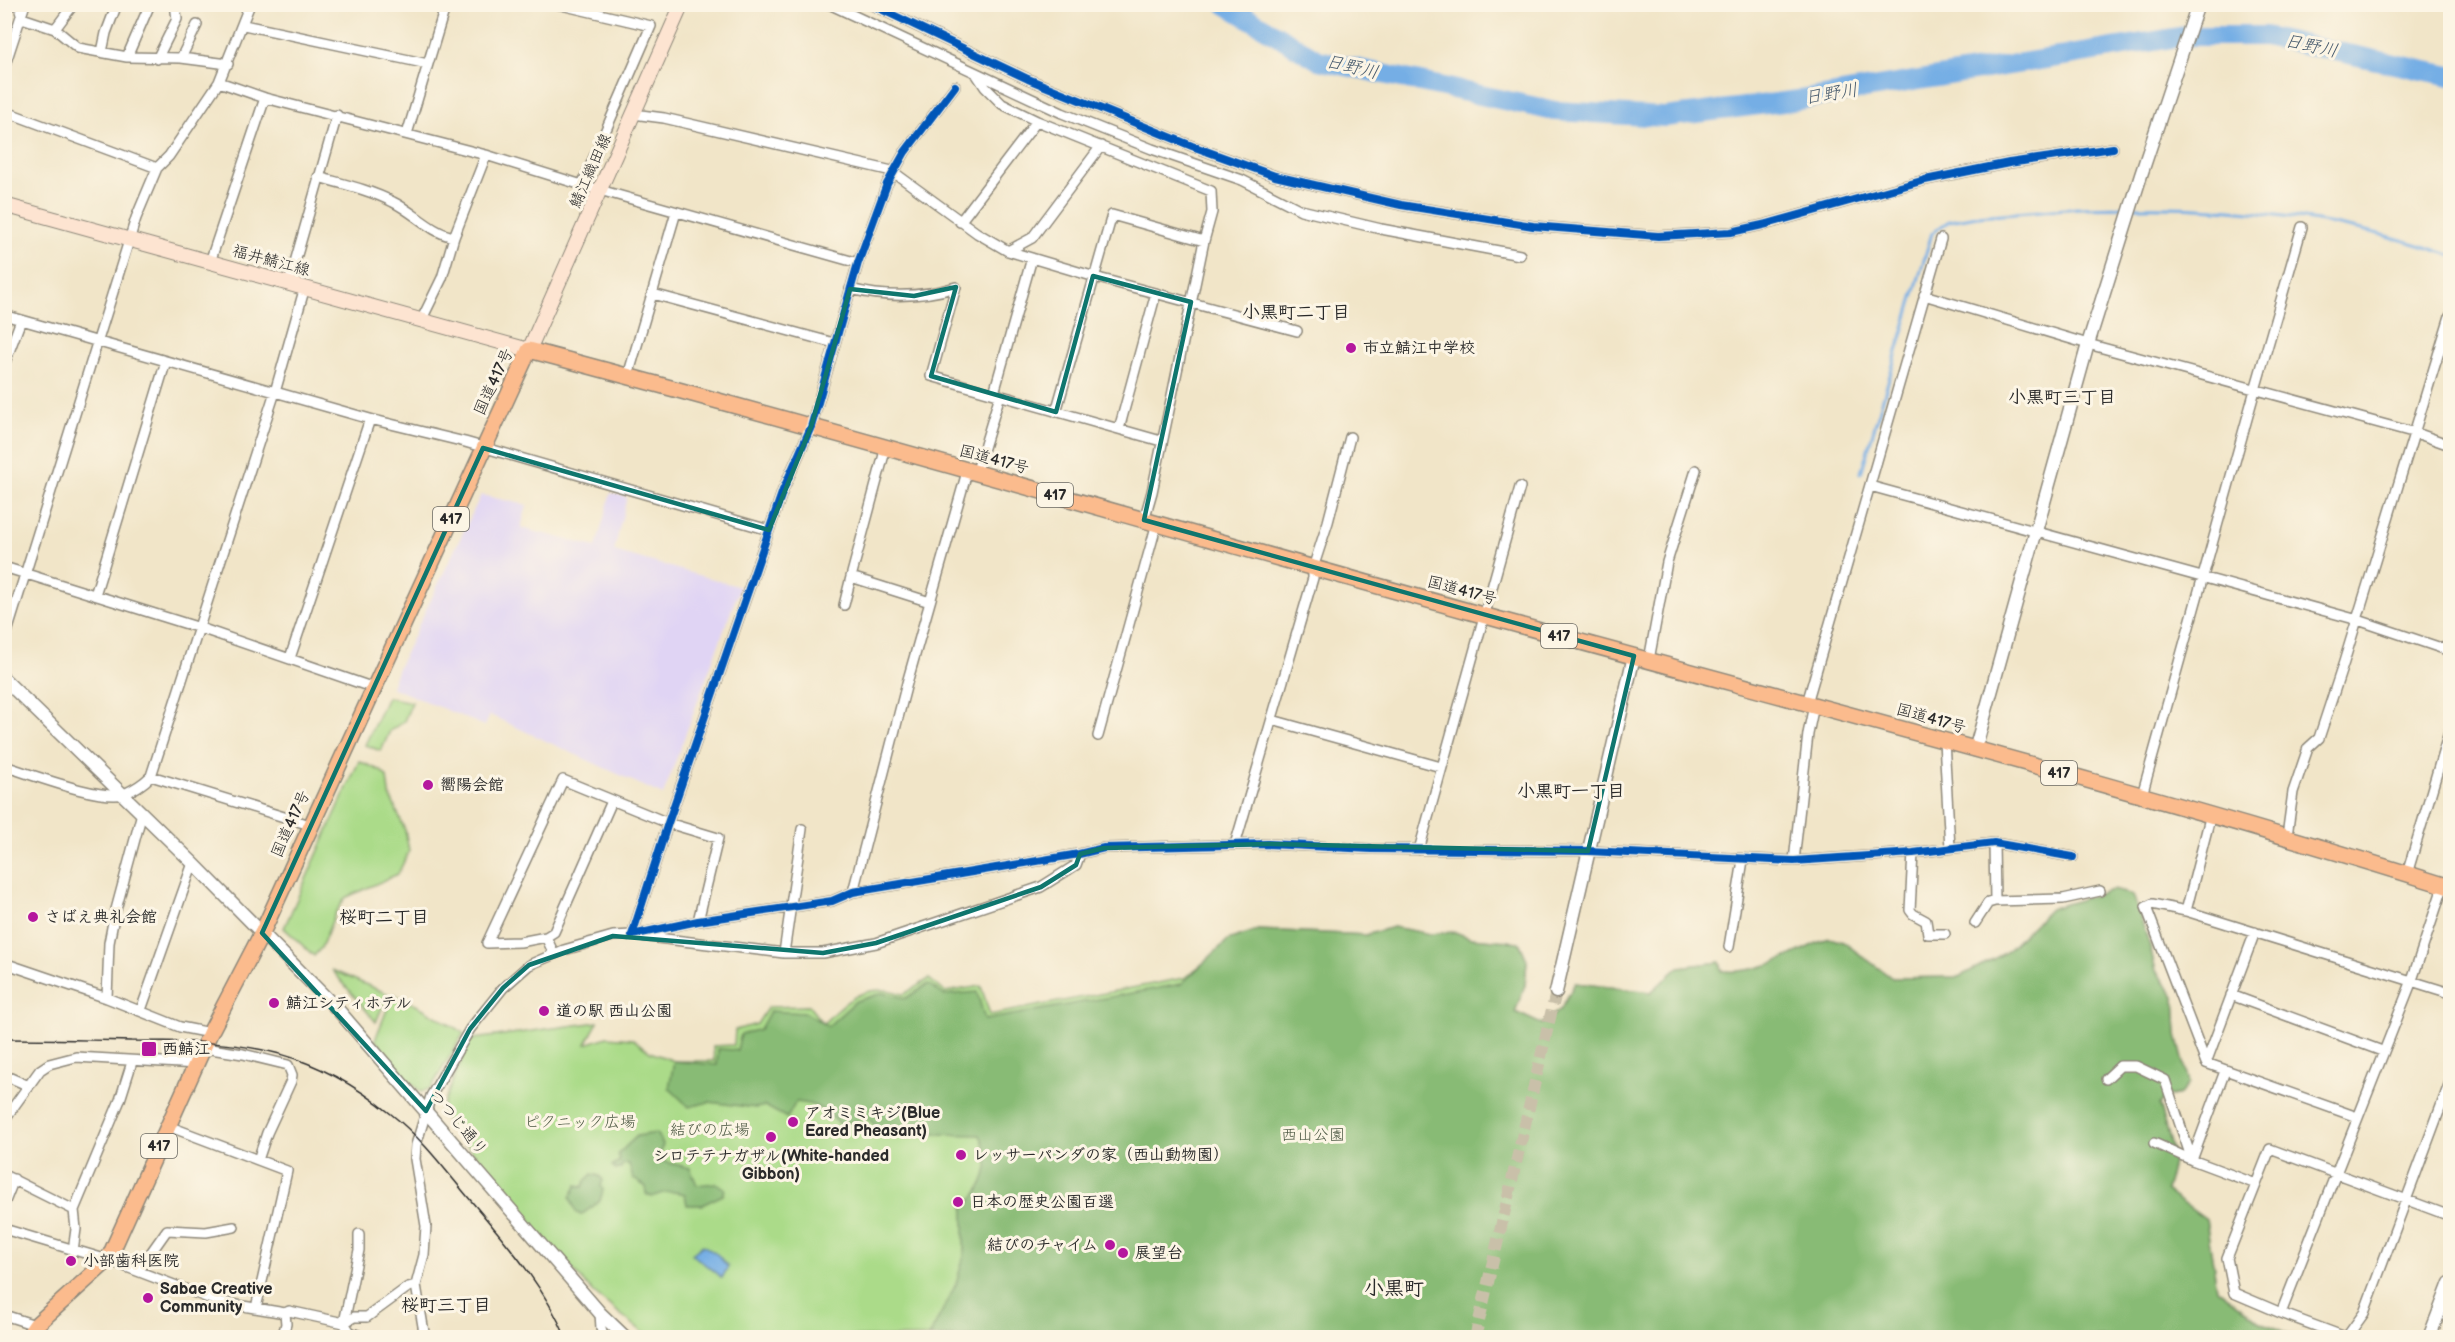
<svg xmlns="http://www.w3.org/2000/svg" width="2455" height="1342" viewBox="0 0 2455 1342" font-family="'Balsamiq Sans','Klee One',sans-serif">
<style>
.built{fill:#e0d4f4}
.green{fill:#abdb89;stroke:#6b835a;stroke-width:1.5}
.forest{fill:#88bb75;stroke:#5a7350;stroke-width:1.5}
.water{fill:#75aee5;stroke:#506c88;stroke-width:1.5}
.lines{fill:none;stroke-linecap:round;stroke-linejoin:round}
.stream{stroke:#75aee5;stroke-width:3}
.river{stroke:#75aee5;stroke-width:20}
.tertiary-tunnel{stroke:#c9c0a9;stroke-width:12;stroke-dasharray:12 6;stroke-linecap:butt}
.minor-casing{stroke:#8e887a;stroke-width:12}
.tertiary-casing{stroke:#8e887a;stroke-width:15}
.secondary-casing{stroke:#8e887a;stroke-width:16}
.trunk-casing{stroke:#8e887a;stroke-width:18}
.minor{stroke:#fff;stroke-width:9}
.tertiary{stroke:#fff;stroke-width:12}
.secondary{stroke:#fde4d1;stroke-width:14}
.trunk{stroke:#fbbb8d;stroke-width:15}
.tram{stroke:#2b2b2b;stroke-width:1.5}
.cycleway-casing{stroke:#fcf5e5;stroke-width:11}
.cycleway{stroke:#0057b8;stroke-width:8}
.marked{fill:none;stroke:#0f766e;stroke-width:4.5;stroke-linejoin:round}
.poi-dot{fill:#b5179e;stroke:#fcf5e5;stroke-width:2}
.labels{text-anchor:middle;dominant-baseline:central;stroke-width:6;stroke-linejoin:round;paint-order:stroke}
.shield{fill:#fcf5e5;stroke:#6a6863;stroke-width:1.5}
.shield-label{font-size:15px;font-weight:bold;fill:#2b2b2b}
.street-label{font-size:16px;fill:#2b2b2b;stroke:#fcf5e5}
.poi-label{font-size:16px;font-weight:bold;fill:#2b2b2b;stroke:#fcf5e5;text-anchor:start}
.park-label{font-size:16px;fill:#4b5742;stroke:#fcf5e5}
.water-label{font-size:18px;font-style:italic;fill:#45596c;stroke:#fcf5e5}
.neighbourhood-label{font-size:18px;font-weight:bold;fill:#2b2b2b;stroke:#fcf5e5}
.quarter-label{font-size:20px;font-weight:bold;fill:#2b2b2b;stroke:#fcf5e5}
</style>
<rect width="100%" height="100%" fill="#fcf5e5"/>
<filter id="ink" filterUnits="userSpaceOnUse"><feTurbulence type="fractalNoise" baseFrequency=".0167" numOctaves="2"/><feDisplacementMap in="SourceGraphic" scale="12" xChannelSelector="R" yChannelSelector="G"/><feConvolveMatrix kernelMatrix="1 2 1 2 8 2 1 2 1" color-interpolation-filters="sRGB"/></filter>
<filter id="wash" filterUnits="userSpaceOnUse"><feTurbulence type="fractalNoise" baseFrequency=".008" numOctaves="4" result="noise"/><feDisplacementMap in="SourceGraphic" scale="24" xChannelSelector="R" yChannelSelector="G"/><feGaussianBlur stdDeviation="1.35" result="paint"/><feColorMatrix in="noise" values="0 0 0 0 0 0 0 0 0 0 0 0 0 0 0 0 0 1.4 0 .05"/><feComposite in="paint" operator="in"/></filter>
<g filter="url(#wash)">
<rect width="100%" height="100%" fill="#f1e5c8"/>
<!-- built -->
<path class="built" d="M611,493l16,4 -13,54 126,36 -77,208 -173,-80 -5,11 -94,-39 7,-19 83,-173 46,10 -6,23 75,19z"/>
<!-- green -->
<path class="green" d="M387,697l25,5 -8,19 -14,10 -9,20 -16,-6z
M359,761l22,10 6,6 2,16 16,37 4,21 -11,23 -53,24 -10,16 -14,34 -7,8 -30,-28z
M2112,890l21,5 17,52 6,24 19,26 2,39 12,47 -9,11 -15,3 -6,8 15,53 -8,33 40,29 11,69 46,34 33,14h-1647l-55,-44 -58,-63 -96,-118 29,-70 5,-3 124,-17 -12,22 21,-7 26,2 17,13 24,9h40l-1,-15 21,-1 1,-15 22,-6 11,-17 41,-1 14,18c16,-17 33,-34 57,-34 8,-1 17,3 24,4l25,-15 16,13 36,-6 9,29 194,-37 26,-20 18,-18 30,-10 108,5 27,-8 37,7 25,-2 15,6 49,4 8,18 -2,25 -10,27 26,12 20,-15 14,-26 76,9 28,-25 41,-5 2,9c40,4 72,-19 107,-33l14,4 49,36 67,-1 46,-24 45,-44z
M332,970l56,24 -12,28z
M393,994l29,14 42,25 -33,55 -10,4 -11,-10 -35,-42z"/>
<!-- forest -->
<path class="forest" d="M2112,890l21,5 17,52 6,24 19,26 2,39 12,47 -9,11 -15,3 -6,8 15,53 -8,33 40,29 11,69 46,34 33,14h-1367l27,-53 8,-28v-53l8,-3c17,-23 20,-39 8,-65l-52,-1 -5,-5 -20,4 -4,4 -15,-4 -17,-15 -26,7c-14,-13 -25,-22 -45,-23l-9,16 -22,-12 -9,2 -47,-6 -20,5 -20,-19 5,-27 43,4 1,-16 19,1 4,-16 19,-5 10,-18 36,2 22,13 28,-25 26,-8 24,5 22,-14 16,11 33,-3 8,28 196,-36 47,-44 30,-10 108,5 27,-8 37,7 25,-2 15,6 49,4 8,18 -2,25 -10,27 26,12 20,-15 14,-26 76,9 28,-25 41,-5 2,9c40,4 72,-19 107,-33l14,4 49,36 67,-1 46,-24 45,-44z
M656,1133l7,11 -3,13 1,4 29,7 7,17 19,-2 9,6 -2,6 -21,10h-15l-2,-11c-13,-4 -21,-2 -33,3l-6,-3v-7l-13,-9 -4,-14h-6l-2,4 -5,2 -4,-4 8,-5 -2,-7 19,-18z
M592,1174l7,2 4,4 -2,6 2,4 -3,11 -19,14 -5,-3 -6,-15 7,-12 6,2 2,-6z"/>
<!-- water -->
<path class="water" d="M703,1245l15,10 10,12 -6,11 -30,-24z"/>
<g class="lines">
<!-- stream -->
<path class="stream" d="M2135,207c105,-2 217,14 315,48
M1861,473l71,-240 17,-12 28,-5 102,-8 49,-1"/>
<!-- river -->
<path class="river" d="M1225,4l93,56 237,51 110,6 134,-17 386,-64h80l185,40"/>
</g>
</g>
<g filter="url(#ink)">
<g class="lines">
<!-- tertiary-tunnel -->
<path class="tertiary-tunnel" d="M1475,1338l81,-346"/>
<defs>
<path id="minor" d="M13,4l6,3 3,11
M557,4l94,22 -69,159
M829,4l233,109 90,36 90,31 59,30 80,19 139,26
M870,4l158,75 164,67 83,30 126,29 132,21 125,10 73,-4 36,-8 158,-44 84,-17 104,-15
M22,18l33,11 23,19 49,9 54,1 47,6
M244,25l184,39
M55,29l18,-24
M102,52l4,-19 11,-29
M127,57l23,-53
M181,58l16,-33
M157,59l20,-40 -2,-15
M4,68l21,-64
M977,75l8,12 17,17 35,17 174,70 1,21 -8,29 -52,251 -8,28
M219,82l46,16 221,57 96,30 276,78
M4,111l153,57
M633,114l31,4 228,53 85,62 31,18 94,28 195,52
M407,134l39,-130
M318,177c25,7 52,13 75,25 21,10 38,31 61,35
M960,222l77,-101
M1008,251l24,-13 69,-92
M210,262l55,-164
M289,283l48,-168
M850,289c36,9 70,9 106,-2l-25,89 230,65
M653,294l181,49
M1924,295l164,49 328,89 34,12
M4,315l366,104 95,23 304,88
M421,321l21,-43 12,-41 32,-82
M4,365l17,-45
M628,376l48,-164
M994,393l38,-135
M1056,412l56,-197 92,26
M1119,429l37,-136
M886,447l-35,130 79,25
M976,474l24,-79
M1870,486l488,134 92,31
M4,567l196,61 174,60
M95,595l71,-234
M844,605l7,-28
M4,642l132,-424 21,-50 12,-12 50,-74 31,-78
M290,658l80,-239
M1649,660l18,-98 29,-92
M1807,703l134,-464
M1272,720l169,47
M1098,736l59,-213
M1944,741l6,107
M4,766c27,8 96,35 120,28 9,-4 20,-11 27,-18l124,-384 30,-105
M151,776l159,49
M2142,795l113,-405 47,-163
M2211,814l-25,97 264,82
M2287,836l6,-44 15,-44 11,-10 25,-76 106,-346
M1994,843l1,58 68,-2 37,-8
M1235,845l78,-267v-10l15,-46 22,-85
M1419,850l101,-363
M1913,853l-3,57 3,4 13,7 2,13h17
M1794,861l14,-127 6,-29
M2407,874l43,-145
M853,892l54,-209 60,-211
M2186,911l-34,-7 -6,3 60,156
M1975,923l13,-20 7,-2
M2255,932l-49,131 151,54
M632,935l66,-14 134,-20 21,-9 226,-38 25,-6 164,-4 103,5 217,2 206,10 119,-8 81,-10 79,14
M632,935l36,-112 115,-333 28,-63 47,-164 29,-79 18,-32 50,-66
M546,937l-26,5 -33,1 76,-163 105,43 50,15 -20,83
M1729,947l14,-87
M784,953l18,-124
M554,954l-8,-17 8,-5 58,-131
M4,963l103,35 73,29 30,6
M2231,995l151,56
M107,998l2,-55 5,-26 28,-104
M141,1010l52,-147
M204,1048l39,6 45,11 4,10 -1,6 -24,52 -9,27
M2225,1071l-33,89 64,24
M4,1075l25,11
M2106,1079l14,-13h16l29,14 27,80 -38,-17
M4,1120l36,-50 9,-6 27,-7 121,7
M168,1126l119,45 -31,137
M4,1175l70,35
M4,1204l10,-25
M4,1229l104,31 111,42 66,11 4,-2 55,12 6,9 16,6
M73,1251l3,-22 -2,-19 46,-110 12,-38
M138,1271l29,-41 39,2 28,-5
M600,1313l1,15 3,10
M2281,1313l130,-330 33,-99
M4,1315l28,9
M344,1323l15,-73v-16
M344,1323l10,-6h13l41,-30 8,-2
M282,1338l4,-14 -1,-11
M425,1338l-9,-53 8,-30 2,-29 -11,-67 1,-14 15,-49 39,-67 33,-41 26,-23 35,-15 49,-14 19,-1 152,18h39l53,-10 165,-56 35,-22 4,-11
M2346,1338l18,-25 86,-231
M2348,1338l-67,-25 -47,-20 -7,-35 43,-109 180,67"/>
<path id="tertiary" d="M4,679l189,184 146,148 261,302 26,25
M1975,750l113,-406 53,-169 57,-171
M1556,992l78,-336
M2429,1338l21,-55"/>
<path id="secondary" d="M4,205l525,145 153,-346"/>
<path id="trunk" d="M27,1338l9,-13 72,-65 102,-227 52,-100 267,-583c316,83 631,176 946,263 326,90 653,173 975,274"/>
</defs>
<!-- minor casing -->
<use href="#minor" class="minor-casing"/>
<!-- tertiary casing -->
<use href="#tertiary" class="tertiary-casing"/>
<!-- secondary casing -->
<use href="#secondary" class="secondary-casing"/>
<!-- trunk casing -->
<use href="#trunk" class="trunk-casing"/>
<!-- minor -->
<use href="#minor" class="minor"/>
<!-- tertiary -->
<use href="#tertiary" class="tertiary"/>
<!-- secondary -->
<use href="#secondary" class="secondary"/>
<!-- trunk -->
<use href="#trunk" class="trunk"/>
<!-- tram -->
<path class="tram" d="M4,1039c43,0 85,1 127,2 50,0 101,0 149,13 40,11 79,34 111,60 28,22 49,49 71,76 39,47 80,91 104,148"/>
<defs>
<path id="cycleway" d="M870,4l158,75 164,67 83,30 126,29 132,21 125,10 73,-4 36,-8 158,-44 84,-17 104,-15
M632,935l66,-14 134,-20 21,-9 226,-38 25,-6 164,-4 103,5 217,2 206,10 119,-8 81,-10 79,14
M632,935l36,-112 115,-333 28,-63 47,-164 29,-79 18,-32 50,-66"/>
</defs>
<!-- cycleway casing -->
<use href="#cycleway" class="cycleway-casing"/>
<!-- cycleway -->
<use href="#cycleway" class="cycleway"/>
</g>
</g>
<!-- marked area -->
<path class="marked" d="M1093,276l98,26 -47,218 490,136 -46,195 -320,-7 -164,4 -24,6 -4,11 -35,22 -165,56 -53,10 -210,-17 -84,29 -26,23 -33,41 -44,82 -164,-178 221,-485 286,82 42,-103 39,-138 64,7 42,-9 -25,89 125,36z"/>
<!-- markers -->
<g class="poi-dot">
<circle cx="1351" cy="348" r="6"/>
<circle cx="428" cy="785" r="6"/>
<circle cx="33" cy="917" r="6"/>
<circle cx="274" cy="1003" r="6"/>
<circle cx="544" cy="1011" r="6"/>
<rect x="141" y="1041" width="16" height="16" rx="3"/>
<circle cx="793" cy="1122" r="6"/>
<circle cx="771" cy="1137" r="6"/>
<circle cx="961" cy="1155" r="6"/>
<circle cx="958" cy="1202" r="6"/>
<circle cx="1110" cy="1245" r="6"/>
<circle cx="1123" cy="1253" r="6"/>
<circle cx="71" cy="1261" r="6"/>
<circle cx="148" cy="1298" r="6"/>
</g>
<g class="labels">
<!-- shield labels -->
<g class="shield">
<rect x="1037" y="483" width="36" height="24" rx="4.5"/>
<rect x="433" y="507" width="36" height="24" rx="4.5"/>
<rect x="1541" y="624" width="36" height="24" rx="4.5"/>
<rect x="2041" y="761" width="36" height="24" rx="4.5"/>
<rect x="141" y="1134" width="36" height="24" rx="4.5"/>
</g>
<g class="shield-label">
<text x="1055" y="495">417</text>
<text x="451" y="519">417</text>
<text x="1559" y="636">417</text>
<text x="2059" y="773">417</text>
<text x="159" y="1146">417</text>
</g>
<!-- street labels -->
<g class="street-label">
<text transform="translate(591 171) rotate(-66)">鯖江織田線</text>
<text transform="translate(271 261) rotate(15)">福井鯖江線</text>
<text transform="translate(494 382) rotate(-65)">国道417号</text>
<text transform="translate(994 460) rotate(15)">国道417号</text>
<text transform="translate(1462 591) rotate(15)">国道417号</text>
<text transform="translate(1931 719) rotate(16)">国道417号</text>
<text transform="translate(291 824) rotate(-66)">国道417号</text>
<text transform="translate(458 1123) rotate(50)">つつじ通り</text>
</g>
<!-- poi labels -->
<g class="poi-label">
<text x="1363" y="348">市立鯖江中学校</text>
<text x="440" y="785">嚮陽会館</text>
<text x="45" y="917">さばえ典礼会館</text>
<text x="286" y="1003">鯖江シティホテル</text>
<text x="556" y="1011">道の駅 西山公園</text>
<text x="162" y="1049">西鯖江</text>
<text x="805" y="1113">アオミミキジ(Blue<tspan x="805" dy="18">Eared Pheasant)</tspan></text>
<text x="973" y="1155">レッサーパンダの家（西山動物園）</text>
<text x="771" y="1156" text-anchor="middle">シロテテナガザル(White-handed<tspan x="771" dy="18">Gibbon)</tspan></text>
<text x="970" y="1202">日本の歴史公園百選</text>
<text x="1098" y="1245" text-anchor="end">結びのチャイム</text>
<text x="1135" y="1253">展望台</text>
<text x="83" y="1261">小部歯科医院</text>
<text x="160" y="1289">Sabae Creative<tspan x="160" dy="18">Community</tspan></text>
</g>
<!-- park labels -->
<g class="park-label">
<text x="580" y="1122">ピクニック広場</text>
<text x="710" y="1130">結びの広場</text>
<text x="1313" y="1135">西山公園</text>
</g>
<!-- water labels -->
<g class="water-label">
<text transform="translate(2311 46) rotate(12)">日野川</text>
<text transform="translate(1352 67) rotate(13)">日野川</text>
<text transform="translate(1831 94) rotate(-9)">日野川</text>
</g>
<!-- neighbourhood labels -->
<g class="neighbourhood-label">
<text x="1296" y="312">小黒町二丁目</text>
<text x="2062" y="397">小黒町三丁目</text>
<text x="1571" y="791">小黒町一丁目</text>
<text x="384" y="917">桜町二丁目</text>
<text x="446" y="1305">桜町三丁目</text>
</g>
<!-- quarter labels -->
<g class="quarter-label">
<text x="1394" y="1289">小黒町</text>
</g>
</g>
<!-- margin -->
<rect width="2455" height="1342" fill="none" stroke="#fcf5e5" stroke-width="24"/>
</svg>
